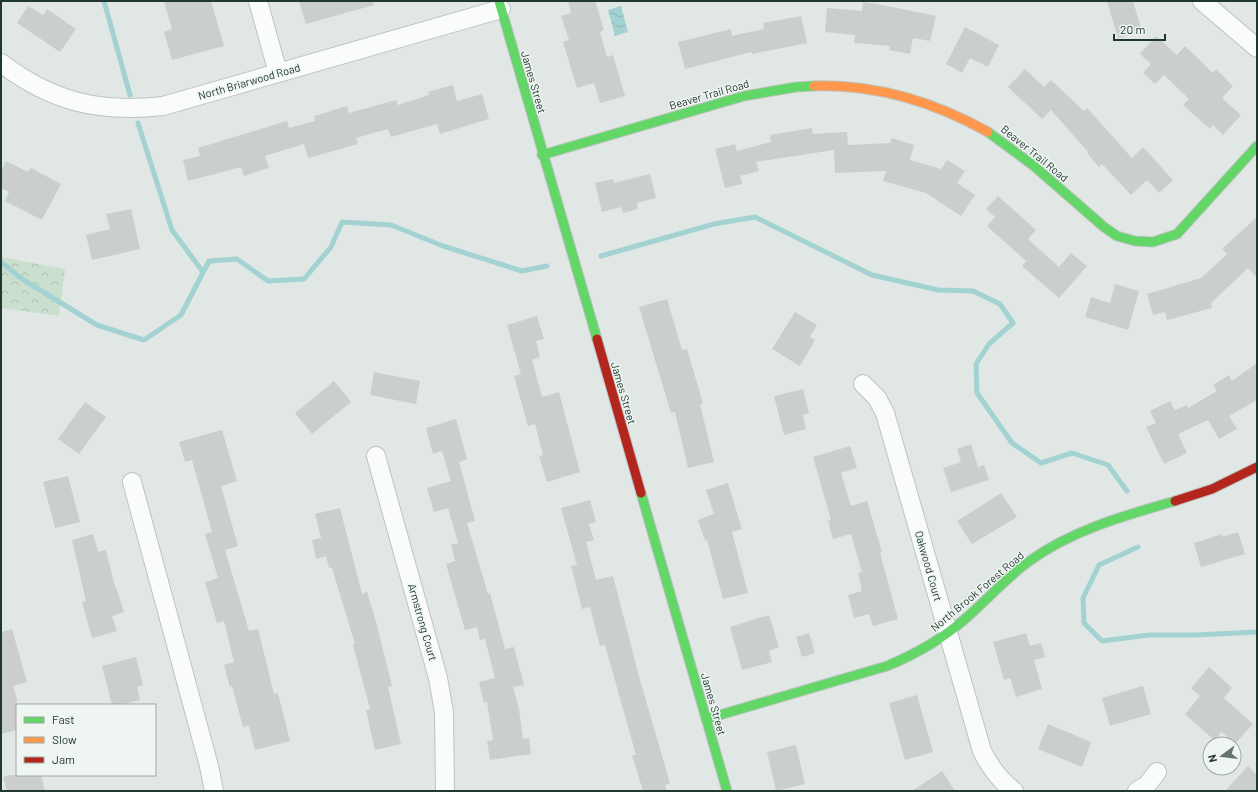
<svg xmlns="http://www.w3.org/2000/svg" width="1258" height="792" viewBox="0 0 1258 792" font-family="Barlow,sans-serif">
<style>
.forest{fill:url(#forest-crowns)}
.water{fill:url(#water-waves)}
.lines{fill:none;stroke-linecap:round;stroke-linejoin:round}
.stream{stroke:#a3d2d2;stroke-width:5}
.building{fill:#cacfcd}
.street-casing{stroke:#bec3c1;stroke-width:20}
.fast-casing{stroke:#bec4c1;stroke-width:11}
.slow-casing{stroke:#bec4c1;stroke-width:11}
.jam-casing{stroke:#bec4c1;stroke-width:11}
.street{stroke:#fafbfb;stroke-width:18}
.fast{stroke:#63d668;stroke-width:9}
.slow{stroke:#ff974d;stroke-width:9}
.jam{stroke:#b3261e;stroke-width:9}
.labels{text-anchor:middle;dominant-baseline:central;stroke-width:3;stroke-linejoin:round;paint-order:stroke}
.street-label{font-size:11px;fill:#21382f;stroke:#eff6f2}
</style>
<defs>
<pattern id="forest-crowns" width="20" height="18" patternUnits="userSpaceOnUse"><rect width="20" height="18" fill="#cbdfcf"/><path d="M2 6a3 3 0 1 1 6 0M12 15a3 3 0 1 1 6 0" fill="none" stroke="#aec0b2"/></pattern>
<pattern id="water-waves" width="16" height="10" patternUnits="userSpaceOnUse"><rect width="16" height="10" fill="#a3d2d2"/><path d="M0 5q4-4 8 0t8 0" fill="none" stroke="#8cb5b5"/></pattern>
</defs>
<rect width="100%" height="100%" fill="#e1e7e4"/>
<!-- forest -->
<path class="forest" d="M1,257l64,12 -6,47 -58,-8z"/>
<!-- water -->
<path class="water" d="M621,6l7,26 -13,4 -7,-26z"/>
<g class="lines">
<!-- stream -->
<path class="stream" d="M104,1l26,94
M138,123l34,107 31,42
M601,256l113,-32 41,-7 117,58 66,15 35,1 27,13 13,19 -24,21 -13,20 1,29 35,50 29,20 31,-10 36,12 19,26
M1,262l21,17 75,46 47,15 37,-25 28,-54 28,-2 31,22 36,-2 27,-32 11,-25 49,3 52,21 79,25 25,-5
M1138,547l-39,18 -16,33 1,25 18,18 47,-6h47l61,-3"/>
</g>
<!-- building -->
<path class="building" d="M164,1h47l13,45 -52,14 -8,-28 8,-3z
M299,1h74l1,4 -68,19z
M568,1h27l9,29 -4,2 7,25 6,-2 12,41 -25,7 -6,-20 -17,5 -14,-46 6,-2 -8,-24 10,-3z
M1107,1h26l9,30 -24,7z
M863,2l14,2 59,12 -6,25 -17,-3 -3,16 -21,-4 1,-4 -36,-3 1,-8 -30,-3 2,-24 35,3z
M28,6l15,9 4,-6 29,20 -16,23 -43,-29z
M801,16l6,27 -55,11 -1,-2 -66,17 -7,-27 53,-13 1,7 32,-7 -1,-6z
M965,27l34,18 -11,22 -18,-9 -8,15 -16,-9z
M1156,36l21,19 8,-9 28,27 3,-4 17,17 -11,12 19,17 -18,20 -10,-10 -3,4 -27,-24 6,-6 -25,-24 -9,9 -12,-11 8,-9 -11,-10z
M1025,69l19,18 7,-7 33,31 3,-3 45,50 11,-11 30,33 -14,13 -12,-13 -16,15 -29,-31 -3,3 -12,-14 1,-1 -37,-42 -9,9 -34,-32z
M453,85l4,16 25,-7 7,25 -49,15 -3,-10 -46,13 -3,-8 -32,9 2,6 -50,14 -4,-14 -39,12 4,12 -25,8 -3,-9 -53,14 -5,-21 17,-4 -2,-8 89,-27 2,7 26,-7 -1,-5 33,-10 2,7 47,-13 2,5 31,-10 -1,-3z
M812,128l1,6 34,-2 1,13 42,-2 2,-5 22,7 -4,15 31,9 6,-9 18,11 -8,12 18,12 -14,21 -35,-23 -43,-12 3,-10 -51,2 -1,-23 -78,12 3,9 -19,5 2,8 -17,4 -10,-39 20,-5 2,7 34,-9 -1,-7z
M6,161l22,11 3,-4 30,16 -19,36 -37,-19 4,-9 -8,-4v-18z
M650,174l6,24 -19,5 1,6 -15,4 -2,-6 -19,5 -7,-29 18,-4 1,4z
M998,196l38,34 -8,9 31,28 12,-14 16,13 -28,32 -37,-32 4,-5 -39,-35 8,-9 -9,-8z
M131,209l9,40 -48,11 -6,-25 24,-6 -4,-15z
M1257,217v61l-9,-10 -37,35 1,5 -45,12 -2,-8 -12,3 -6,-21 54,-16 26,-24 -5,-5z
M1115,284l24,7 -11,39 -43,-13 6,-20 19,6z
M667,299l15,51 5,-1 16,54 -3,1 14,58 -26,6 -13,-56 -4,1 -32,-106z
M795,312l22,13 -7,12 5,3 -15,26 -28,-17z
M537,316l7,23 -8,2 4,16 -8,3 10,37 17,-5 21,80 -33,10 -8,-26 4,-1 -8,-31 -7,2 -14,-50 7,-2 -14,-49z
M1257,363v37l-28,16 8,13 -18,10 -11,-19 -30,14 9,19 -23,11 -18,-37 10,-4 -6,-12 20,-10 5,9 12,-5 1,3 29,-17 -4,-6 16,-10 3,6z
M374,372l46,9 -4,23 -46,-9z
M334,381l17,21 -39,32 -17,-21z
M803,389l6,24 -6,2 3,14 -22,6 -10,-39z
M85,402l21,15 -27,37 -21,-15z
M456,419l11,40 -8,3 16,59 -8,2 21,71 2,-1 15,56 9,-2 10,38 -11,2 6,22 4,30 6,-1 2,16 -41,6 -3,-19 6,-1 -6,-38 -3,1 -5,-21 16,-4 -10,-39 -5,1 -3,-13 -12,3 -19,-66 9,-3 -4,-16 7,-2 -10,-35 -14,4 -7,-24 24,-7 -9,-30 -9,3 -7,-26z
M222,430l15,51 -16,5 17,60 -13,4 24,81 9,-2 16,65 4,-1 12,48 -35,9 -6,-24 -6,1 -11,-41 -2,1 -6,-22 10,-3 -10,-41 -7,2 -12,-41 13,-4 -13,-44 7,-2 -20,-72 -7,2 -6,-20z
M971,444l7,23 6,-2 5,15 -38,12 -8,-24 18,-6 -4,-13z
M850,446l7,22 -16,5 10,33 16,-5 15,51 -2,1 18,66 -25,7 -4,-12 -15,4 -6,-23 14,-4 -4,-18 4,-1 -11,-38 -18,5 -5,-18 3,-1 -18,-63z
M68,476l12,46 -25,6 -12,-46z
M728,483l14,46 -10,3 16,61 -25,6 -16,-59 -2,1 -7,-21 16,-6 -8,-24z
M1001,493l16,24 -45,27 -15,-23z
M590,500l6,22 -7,2 5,16 -8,2 10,38 17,-4 27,104 30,103 -5,2 2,6h-24l-11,-36h4l-31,-110 -5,1 -10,-39 -8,2 -11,-43 6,-1 -16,-57z
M340,508l22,86 5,-2 9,30 16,64 -4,1 13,57 -26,6 -9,-40 4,-1 -17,-64 2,-1 -23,-76h-3l-3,-12 -10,3 -4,-19 9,-2 -6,-24z
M1238,532l7,22 -44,13 -7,-24 28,-9v3z
M93,534l5,18 8,-2 9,37h1l8,25 -12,4 5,15 -25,7 -10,-36 4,-1 -14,-61z
M769,615l10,32 -10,4 3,11 -30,8 -12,-43z
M12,629l15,53 -14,4 4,13v31l-16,4v-102z
M809,633l6,20 -13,4 -6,-20z
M1026,633l4,13 11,-3 4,14 -11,3 8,29 -26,8 -6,-19 -6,2 -11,-38z
M136,657l7,28 -6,2 3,13 -20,5h-8l-10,-39z
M1209,667l23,21 -8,10 29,26 -18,20 -13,-12 -8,8 -29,-26 15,-18 -9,-8z
M1143,686l8,28 -41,12 -8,-28z
M917,695l16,57 -28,8 -16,-57z
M1048,724l43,18 -9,25 -44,-18z
M796,745l9,39 -29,7 -9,-39z
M1248,766l9,9v16h-32z
M942,771l13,20h-43z
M11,775h30l4,16h-38l-4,-14z"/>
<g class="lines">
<defs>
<path id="street" d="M258,1l20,72
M1202,1l55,47
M1,63c51,39 98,50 162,43l338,-97
M863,384l14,14 8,15 97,338c8,16 17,29 32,40
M376,456l62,222 6,34 1,79
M132,482l77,284 5,25
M1137,791l10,-6 10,-13"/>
<path id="fast" d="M499,1l98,338
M988,132l46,34 70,61 13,9 18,5 18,1 24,-8 80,-88
M542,155l202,-59 52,-9 18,-1
M641,493l86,298
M706,719l181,-53c29,-12 54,-26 78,-47 21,-18 40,-40 63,-57 44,-32 95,-46 147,-61"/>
<path id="slow" d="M814,86c62,-2 120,16 174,46"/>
<path id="jam" d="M597,339l44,154
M1175,501l37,-12 45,-22"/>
</defs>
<!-- street casing -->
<use href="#street" class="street-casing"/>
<!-- fast casing -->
<use href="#fast" class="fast-casing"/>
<!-- slow casing -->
<use href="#slow" class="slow-casing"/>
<!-- jam casing -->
<use href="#jam" class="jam-casing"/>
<!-- street -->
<use href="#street" class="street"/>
<!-- fast -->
<use href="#fast" class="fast"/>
<!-- slow -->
<use href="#slow" class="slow"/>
<!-- jam -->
<use href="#jam" class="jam"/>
</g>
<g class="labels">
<!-- street labels -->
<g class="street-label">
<text transform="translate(249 81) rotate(-16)">North Briarwood Road</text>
<text transform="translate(534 82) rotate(74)">James Street</text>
<text transform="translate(709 94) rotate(-16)">Beaver Trail Road</text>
<text transform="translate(1035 153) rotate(39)">Beaver Trail Road</text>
<text transform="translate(624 393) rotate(74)">James Street</text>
<text transform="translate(929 566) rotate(74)">Oakwood Court</text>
<text transform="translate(977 591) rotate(-40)">North Brook Forest Road</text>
<text transform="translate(423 622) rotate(74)">Armstrong Court</text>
<text transform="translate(714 704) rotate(74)">James Street</text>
</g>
</g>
<!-- border -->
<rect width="1258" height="792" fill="none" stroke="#21382f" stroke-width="4"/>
<!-- legend -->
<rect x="16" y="704" width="140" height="72" fill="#eff6f2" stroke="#9daaa4"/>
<rect x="24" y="717" width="20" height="6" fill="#63d668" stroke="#9daaa4"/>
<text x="52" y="724" font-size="12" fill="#21382f">Fast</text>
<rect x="24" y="737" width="20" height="6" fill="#ff974d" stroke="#9daaa4"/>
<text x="52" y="744" font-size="12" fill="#21382f">Slow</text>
<rect x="24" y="757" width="20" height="6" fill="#b3261e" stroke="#9daaa4"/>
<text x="52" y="764" font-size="12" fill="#21382f">Jam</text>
<!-- north arrow -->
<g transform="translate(1222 756) rotate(255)"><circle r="19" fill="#eff6f2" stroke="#9daaa4"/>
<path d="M0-3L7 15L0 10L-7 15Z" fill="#64756e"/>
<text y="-6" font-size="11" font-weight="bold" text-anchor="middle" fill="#21382f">N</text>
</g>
<!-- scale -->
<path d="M1114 34v6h51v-6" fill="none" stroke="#21382f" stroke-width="2"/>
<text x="1120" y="34" font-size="12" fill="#21382f" stroke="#eff6f2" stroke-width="3" paint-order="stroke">20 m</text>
</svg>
